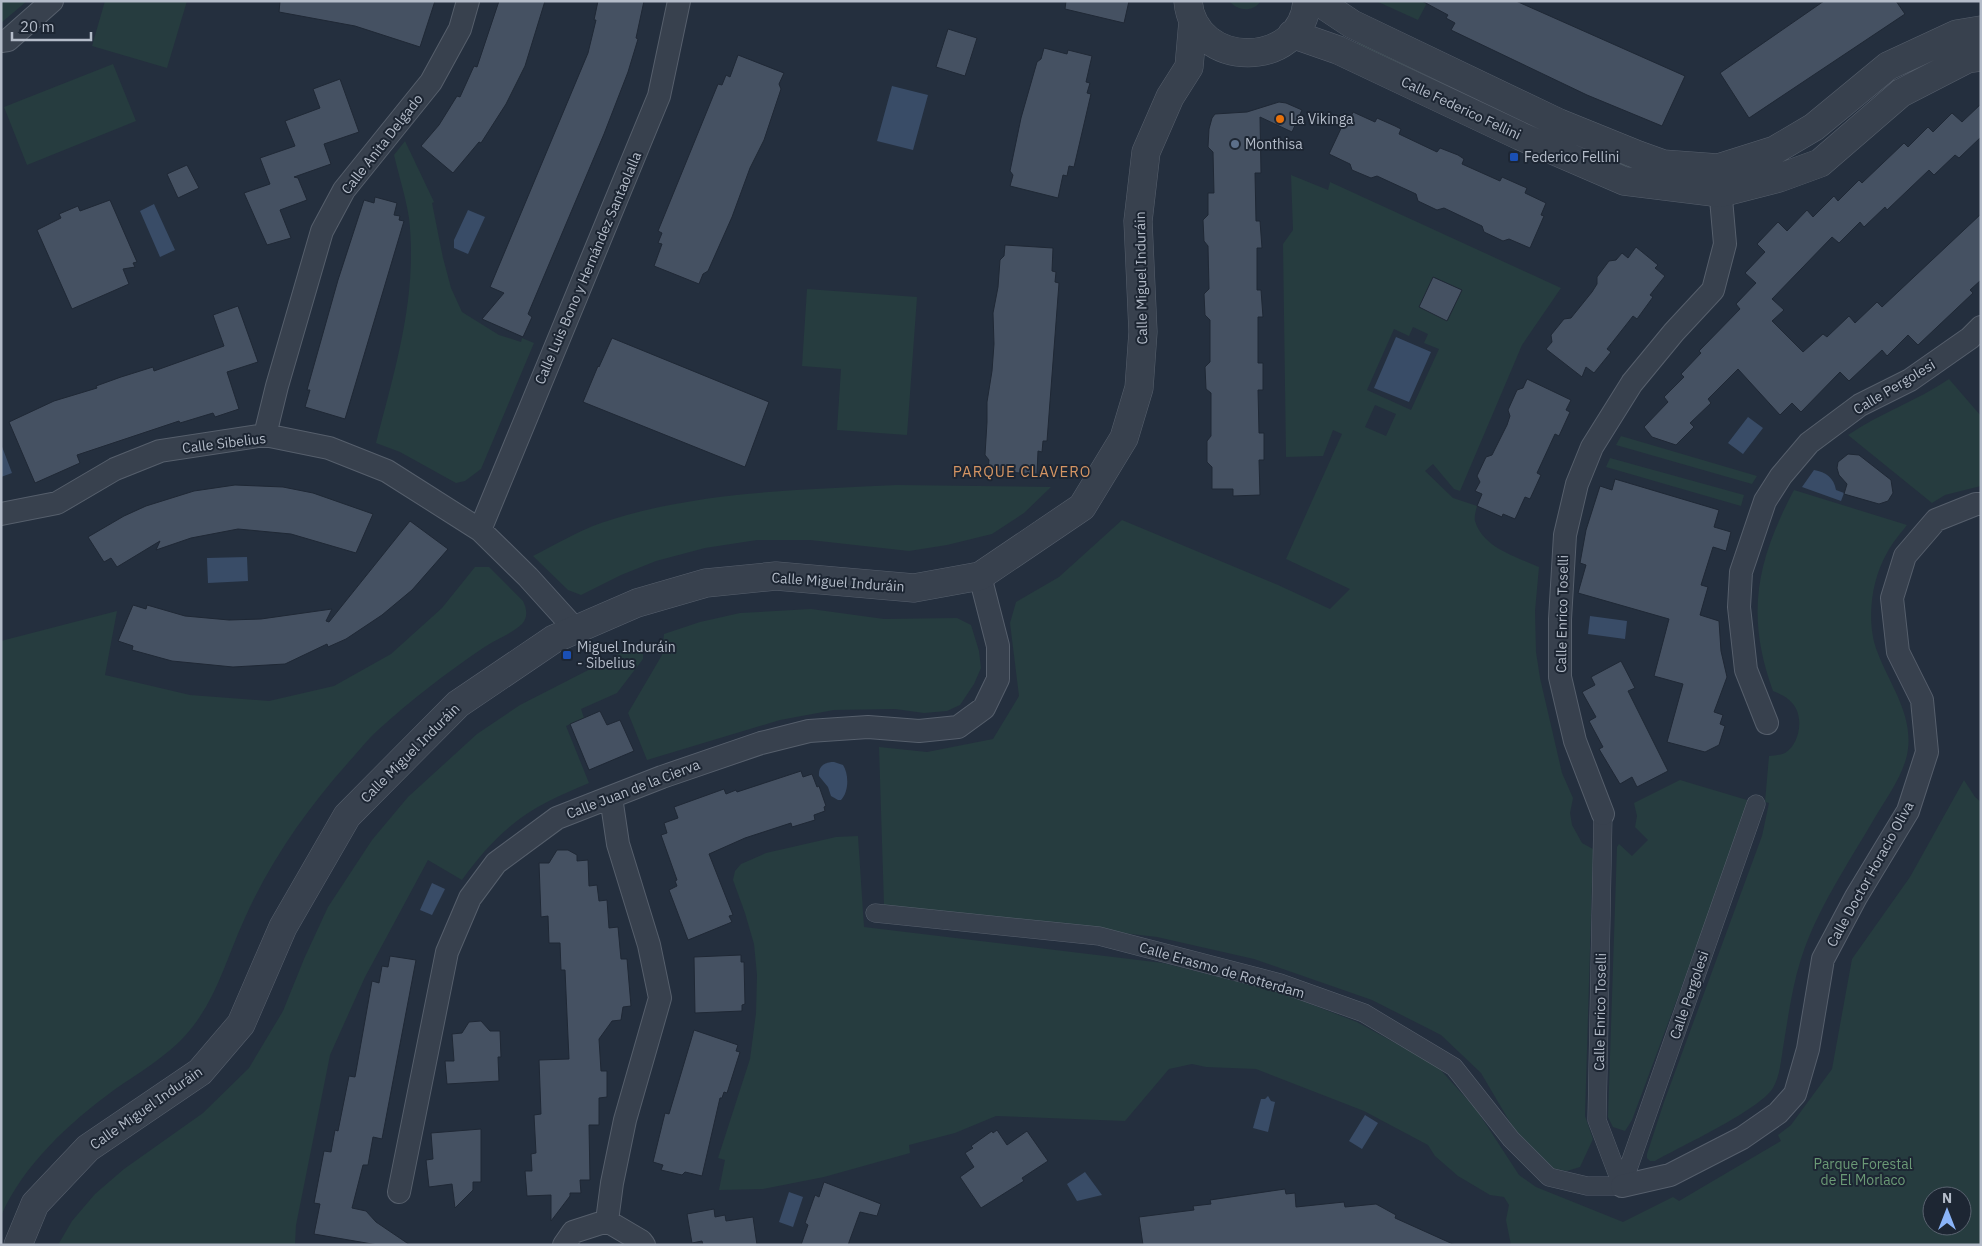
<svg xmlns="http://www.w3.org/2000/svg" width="1982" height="1246" viewBox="0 0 1982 1246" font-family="'IBM Plex Sans',sans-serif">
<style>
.green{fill:#263c3f;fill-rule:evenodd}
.water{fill:#394c67}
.building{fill:#455162;stroke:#1f2835}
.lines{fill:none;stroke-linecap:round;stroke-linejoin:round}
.pedestrian-casing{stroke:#565f6c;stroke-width:19}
.minor-casing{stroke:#565f6c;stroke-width:24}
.tertiary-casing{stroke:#565f6c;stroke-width:29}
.pedestrian{stroke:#38414e;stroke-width:18}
.minor{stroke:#38414e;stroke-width:22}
.tertiary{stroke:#38414e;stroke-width:28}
.food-dot{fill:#e8710a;stroke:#1d2633;stroke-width:2}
.service-dot{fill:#5c6f8a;stroke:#1d2633;stroke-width:2}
.transit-dot{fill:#1a4fb4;stroke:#1d2633;stroke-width:2}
.labels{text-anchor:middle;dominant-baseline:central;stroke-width:4;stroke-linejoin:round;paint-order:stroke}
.street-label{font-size:14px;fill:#b4bcc9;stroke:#1d2633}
.poi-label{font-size:14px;fill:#b4bcc9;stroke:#1d2633;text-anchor:start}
.park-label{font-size:14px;fill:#6b9a76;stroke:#1d2633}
.neighbourhood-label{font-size:15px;letter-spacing:1px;fill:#d59563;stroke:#1d2633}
</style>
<rect width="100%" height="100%" fill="#242f3e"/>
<!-- green -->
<path class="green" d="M1,1h26l-26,22z
M105,1h82l-20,67 -75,-22z
M1229,1h32c-9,12 -23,10 -32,0z
M1376,1h52l-10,19z
M1359,41l290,132 -25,-6 -267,-122z
M113,64l23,57 -109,44 -23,-58z
M405,141l29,61 -2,1 11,55 8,30 11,24 37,23 22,7 1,-4 12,5 -53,126 -16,12 -9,2 -56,-31 -24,-9c19,-74 42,-147 33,-225 -3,-20 -10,-42 -15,-63z
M1291,175l37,15 2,-8 231,106 -39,57 -62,146 -6,-2 -21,-25 -8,7 28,27 24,8c-1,4 -3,11 -2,15 8,27 42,36 64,46l-4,44 1,41 4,26 22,95 11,25 -3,15 2,12 10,18 11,6 -8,267 8,23 -13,28 -13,4 -16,-3 -37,-39 -33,-56 -40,-38 -69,-35 -118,-41 -97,-22 -273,-32 -5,-158 48,5 66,-13 26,-43 -9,-73 6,-21 43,-25 63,-57 156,65 52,24 20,-20 -64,-30 56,-125 -9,-4 -10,26 -37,1 -3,-213 10,-14zM1434,277l28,13 -14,30 -29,-13zM1413,327l15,7 -4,9 15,6 -28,61 -44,-20 27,-61 15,7zM1375,405l21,9 -10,22 -21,-9z
M807,289l110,8 -10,138 -70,-5 4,-61 -39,-3z
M1949,379l32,37v70l-36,9 -13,8 -84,-68c32,-22 69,-34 101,-56z
M1621,436l136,40 -5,8 -136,-39z
M1610,458l134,37 -3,11 -135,-39z
M897,485l154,2 -27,26 -32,21 -45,11 -38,6 -99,-11h-53l-52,8 -49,13 -35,14 -40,20 -13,-5 -35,-34c22,-11 45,-25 68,-33 94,-32 198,-33 296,-38z
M1794,490l113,35c-7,9 -15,18 -20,28 -16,27 -21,69 -10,98 13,35 38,65 30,104 -5,22 -21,44 -33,64 -26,45 -57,90 -73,140 -9,28 -13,59 -18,89 -2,12 -3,28 -10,40 -15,23 -92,58 -118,73h-5l-3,-3v-4l17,-52 98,-266 7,-33 -4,-1 4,-46c5,0 11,-1 16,-3 15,-9 19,-36 8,-49 -5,-7 -13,-10 -20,-13 -28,-77 -16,-131 21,-201z
M475,567h14l34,34c4,8 5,16 -1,23 -9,9 -28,16 -39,24 -37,25 -72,52 -105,82 -11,10 -21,23 -31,34 -41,46 -78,99 -103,156 -16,35 -26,73 -50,105 -21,28 -51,45 -80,65 -44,32 -91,75 -113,126v-575l116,-30 -12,64 85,20 79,6 65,-15 57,-32 51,-46z
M811,609l73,10 73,-1 14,7 8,26 2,17 -7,16 -14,21 -13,6 -23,2 -29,-4 -61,1 -54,10 -133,40 -19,-47 34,-58 2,-21 36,-12 40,-9z
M643,642v17l-26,34 -36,16 3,9 -18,8 23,57c-14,6 -29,12 -42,19 -36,18 -63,47 -85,78l-34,-20 -63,117 -35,78 -34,170 -1,20h-237l14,-24 23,-27 29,-25 79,-56 46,-45 34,-57 21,-52 24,-52 44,-67 36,-43 69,-63 43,-29z
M1680,780l67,20 -6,27 -109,293 -7,11 -12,-4 -5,-10 9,-270 2,-3 13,12 16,-16 -13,-13 2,-11 -3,-13z
M1964,780l11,17 6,5v443h-470l-5,-25 3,-15 -5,-8 -14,-2 -32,-19 -23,-20 -7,-11 -64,-34 -108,-42 -50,-2 -14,-3 -23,5 -44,52 -129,-5 -41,17 -46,12 1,8 -86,24 -61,12 -44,1 6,-30 -7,-2 32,-99 6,-46 1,-38 -3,-31 -9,-31 -12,-33 2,-9 6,-7 25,-11 70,-16 22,-1 6,91 299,36 116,29 78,30 80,44 39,43 43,66 17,12 87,35 50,-25 6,4 102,-60 -3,-6 13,-10 41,-56 20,-110 58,-82zM1932,1196h30v30h-30z"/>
<!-- water -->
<path class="water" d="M892,86l36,9 -15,55 -36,-9z
M154,204l21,46 -15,7 -20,-46z
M468,210l17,7 -17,37 -14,-6v-8z
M1396,337l35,15 -22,50 -35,-14z
M1748,417l15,11 -20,26 -15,-11z
M1,444l11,29 -11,4z
M1814,470c12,2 20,8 22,20l8,3 -3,8 -39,-14z
M247,557l1,24 -40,2 -1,-25z
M1590,616l37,5 -2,18 -37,-5z
M834,762l9,3c6,9 6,27 -2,35h-3l-7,-4 -3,-9 -9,-11c-1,-10 6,-14 15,-14z
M432,883l13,6 -13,26 -12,-5z
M1268,1096l3,5 4,1 -7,30 -15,-4 8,-29h4z
M1365,1115l13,8 -16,26 -13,-8z
M1085,1172l17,23 -25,6 -10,-17z
M789,1192l14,5 -10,30 -14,-5z"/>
<!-- building -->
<path class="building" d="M280,1h155l-15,46 -65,-21 -76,-14z
M499,1h46l-20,65 -19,38 -25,39 -2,-1 -26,31 -32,-27 18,-21 18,-29 3,1 14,-31 3,1z
M598,1h46l-8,37 2,1 -10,33 -24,62 -76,180 4,3 -9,20 -41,-18 22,-26 -14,-6 98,-234 8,-33h-2z
M1066,1h63l-5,22 -59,-14z
M1422,1h94l169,75 -23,50 -75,-31 -136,-65 4,-7 -9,-5 2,-3z
M1824,1h72l9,13 -156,104 -29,-45z
M948,29l29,9 -12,38 -29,-9z
M1044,48l23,6 1,-4 24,6 -6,26 4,1 -3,10 4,1 -17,73 -5,-1 -2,10 -4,-1 -5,23 -48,-12 3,-11 -3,-4 11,-53 16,-56 4,-3z
M738,55l46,18 -5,11 2,5 -17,51 -14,28 -18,49 -24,54 -5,3 -4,10 -45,-18 8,-22 -4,-1 4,-10 -4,-2 60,-147 4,1 4,-10 4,2z
M340,79l19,53 -35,12 7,20 -37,13 4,1 9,22 -27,10 11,28 -24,7 -23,-52 26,-9 -10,-26 35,-12 -10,-25 35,-13 -7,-19z
M1279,102l7,1 16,7 -10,22 -32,-15 1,56h-6l1,48h4l2,27h-5v42h4l2,27h-5v46h5v27h-5l1,43h5v27h-5l1,35 -27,1v-7h-21v-22l-5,-5v-21l4,-5v-43l-5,-4 -1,-22 5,-5v-42l-5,-5 -1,-21 5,-5 -1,-43 -4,-5 -1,-21 5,-5v-22h6l-1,-41 -5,-5 1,-18 3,-11 3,-4 32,-2z
M1981,104v33l-22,21 -4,-3 -21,20 -5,-5 -42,40 -2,-3 -21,20 -4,-5 -21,21 -7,-6 -60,62 12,11 -12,11 31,31 20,-18 4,3 22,-21 6,7 22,-21 5,5 99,-93v66l-11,10 3,3 -55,52 -10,-10 -21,21 -5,-6 -33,31 -9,-9 -39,40 -9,-9 -12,12 -42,-46 -30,30 3,4 -21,20 4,4 -18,18 -24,-8 -8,-10 24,-25 -4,-5 20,-20 -3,-3 20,-21 -2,-2 41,-42 -4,-5 20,-21 -11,-10 20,-21 -8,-8 21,-22 9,9 20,-21 6,7 21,-21 4,5 21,-21 3,3 42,-40 4,4 20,-20 5,5 19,-19 10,9z
M1353,112l22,10 2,-4 18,8 6,3 -2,5 38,18 3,-4 18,7 6,4 -2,5 38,17 2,-4 18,8 7,3 -2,5 21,10 -5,12 3,1 -14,32 -21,-9 -6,2 -19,-9 -2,-6 -38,-18 -7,2 -19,-9 -2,-7 -39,-18 -6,2 -19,-8 -2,-6 -21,-10 15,-32 4,2z
M187,165l12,23 -21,10 -11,-24z
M375,197l22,6 -3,12 6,1 -1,4 5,1 -59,198 -40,-12 5,-17h-3l31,-110 26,-80 10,3z
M110,200l27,62 -4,1 2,4 -12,2 6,15 -57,25 -35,-79 24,-12 -2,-4 19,-8 2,5z
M1005,245l48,3 -1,23 4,1 -1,10 4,1 -12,158h-4l-1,11 -4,-1 -1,23 -49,-3 1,-11 -4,-5 2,-33v-20l5,-31 2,-27 -1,-31 5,-26 2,-27 4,-4z
M1636,247l22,18 -3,3 10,8 -15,19 3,2 -16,22 -4,-3 -26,33 4,3 -17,21 -8,-6 -4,10 -36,-28 6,-7 -1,-7 13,-16 7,-1 21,-26 5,-8v-7l12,-16 7,-1 6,-7 6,5z
M1433,277l29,13 -15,31 -28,-14z
M238,306l20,56 -31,10 12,37 -24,8 -2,-4 -33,10 -1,-2 -102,34 3,8 -45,20 -26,-61 45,-21 43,-13 -1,-2 25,-9 32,-10 1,4 70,-25 -11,-31z
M612,338l157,64 -24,65 -162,-65 15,-36 1,1z
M1527,379l44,21 -5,10 4,2 -11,24 -4,-2 -18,39 4,2 -11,24 -5,-2 -10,22 -12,-5 -1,3 -25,-11 5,-12 -7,-3 5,-9 -3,-6 9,-19 6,-2 15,-30 3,-9 -2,-6 9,-20 6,-2z
M1848,454l11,1 32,25 2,13 -5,8 -9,3 -35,-10 3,-10 -8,-9 -2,-7 1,-6z
M1615,479l104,31 -5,17 17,5 -5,19 -13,-4 -12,38 7,2 -8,28 19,6 2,30 6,26 -13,35 9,3 -3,9 5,2 -6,19 -14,7 -38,-10 16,-58 -29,-8 15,-57 -91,-26 8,-28 -6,-2 6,-33 14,-44 12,4z
M235,485l48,2 30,6 60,21 -17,39 -65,-19 -53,-5 -47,9 -35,12 4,-9 -43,26 -6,-9 -7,4 -16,-25 36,-21 22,-10 48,-15z
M410,521l38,28 -36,41 -30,25 -36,24 -18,8 -1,-3 -42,20 -52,3 -61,-6 -40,-11 1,-4 -15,-5 15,-36 13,4 1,-4 38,11 44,4 32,-1 71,-10 -6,12 3,1z
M1621,661l14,27 -7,3 40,80 -31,16 -5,-10 -12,7 -21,-35 4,-2 -14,-26 7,-4 -14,-25 13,-7 -4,-8z
M600,711l7,14 13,-5 14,31 -45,19 -19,-46z
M801,771l2,6 9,-3 5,13 2,-1 7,20 -2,1 1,4 -11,4 1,5 -23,7 -1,-4 -46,15 -36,16 24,61 -4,1 3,6 -44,18 -19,-50 8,-4 -2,-5 2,-1 -16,-45 6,-2 -3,-10 14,-5 -4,-11 50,-18 2,5 10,-4 1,2z
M557,850h11l9,5v6l11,-1 1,26 8,-1 2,16 8,-1 2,28 9,-1 3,32h6l4,47 -8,1 -2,13 -9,1 -13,18 2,32h6v26l-8,1v27h-10l1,55h-10l1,13h-11v3l-19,25v-26l-24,1 -2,-25h7l-1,-17 5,-1 -2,-38 7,-1 -2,-54 30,-1 -4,-89h-4l-1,-27h-11l-1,-27 -7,1 -2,-54h10z
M741,955v7h3l1,42 -3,1v6l-47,2 -1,-56z
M390,956l26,4 -34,179 -9,-2 -5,28h-5l-11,43 14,3 10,11 34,23h-32l-64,-11 6,-30 -6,-1 10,-52 7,1 4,-22 3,1 11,-55 6,1 17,-96 7,2 3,-17 6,1z
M481,1021l9,10h10l1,26h-3l1,24 -52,3 -2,-23h9l-2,-27 10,-1 7,-11z
M694,1030l44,15 -2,6 4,1 -13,41 -3,-1 -2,6h-2l-18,78 -17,-4 -3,3 -21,-5 2,-5 -10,-3 12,-49 4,1z
M481,1129v53h-8v8l-18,18 -3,-24 -23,3 -3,-27 7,-1 -2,-26z
M997,1130l10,15 20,-14 21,30 -26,17 2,3 -43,27 -21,-31 14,-10 -9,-14 8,-5 -2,-2 21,-15 1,2z
M824,1182l57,22 -4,12 -17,-4 -12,33h-47l7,-20 -3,-2 10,-28 4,2z
M1285,1189l1,5 9,-1 1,14 48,-5 1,5 31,-3 20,11 -1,3 60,27h-312l-4,-28 55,-7 -1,-4 18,-2 -1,-4z
M714,1209l1,8 10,-2 1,6 27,-4 4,28h-54l-1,-4 -10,2 -5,-29z"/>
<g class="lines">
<defs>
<path id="pedestrian" d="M1603,814l-6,306 25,66
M875,913l224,23 181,47 84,30 90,54 57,72 38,38 38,9h35
M1622,1186l134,-382"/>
<path id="minor" d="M1,41l7,-1 44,-39
M265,435l12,-49 45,-155 22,-41 87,-108 29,-53 8,-28
M1,514l56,-11 58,-34 45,-18 105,-16 64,13 58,23 93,59 48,47 48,53
M480,530l179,-434 20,-95
M1767,723l-21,-53 -7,-63 2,-35 24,-71 16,-25 28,-33 51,-38 50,-25 60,-42 11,-11
M1603,814l-28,-73 -15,-64v-58l5,-84 12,-51 15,-37 40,-64 42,-51 39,-42 12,-46 -6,-68
M1622,1186l48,-11 72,-37 36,-25 17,-19 13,-45 15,-90 33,-62 52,-86 19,-59 -5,-52 -24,-48 -6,-54 13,-42 31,-36 40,-16h5
M399,1192l48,-240 23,-54 26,-35 61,-45 105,-41 99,-34 48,-12 59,-4 51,4 39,-4 26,-19 14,-29v-33l-18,-70
M607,1221l5,-38 13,-63 35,-122 -11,-53 -31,-101 -7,-47
M564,1245l9,-13 34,-11 34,20 3,4"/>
<path id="tertiary" d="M1188,1c6,69 114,69 119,0
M1321,1l7,7 24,16 207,99 79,32 25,9 55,4 57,-18 39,-23 74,-61 69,-32 24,-4
M1292,34l46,16 182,86 104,45 97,12 58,-15 41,-15 81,-70 66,-34 14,-2
M18,1245l17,-41 53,-56 112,-76 41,-48 42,-97 64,-111 111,-112 96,-65 83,-36 69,-20 70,-7 138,12 66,-12 102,-69 42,-69 15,-50 4,-56 -5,-111 8,-69 24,-55 19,-30 4,-46"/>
</defs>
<!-- pedestrian casing -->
<use href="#pedestrian" class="pedestrian-casing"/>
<!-- minor casing -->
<use href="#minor" class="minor-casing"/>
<!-- tertiary casing -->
<use href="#tertiary" class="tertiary-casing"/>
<!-- pedestrian -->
<use href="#pedestrian" class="pedestrian"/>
<!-- minor -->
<use href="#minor" class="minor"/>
<!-- tertiary -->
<use href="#tertiary" class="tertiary"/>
</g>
<!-- markers -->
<circle class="food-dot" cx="1280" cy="119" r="5"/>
<circle class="service-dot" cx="1235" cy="144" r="5"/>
<g class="transit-dot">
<rect x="1509" y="152" width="10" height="10" rx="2.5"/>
<rect x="562" y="650" width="10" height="10" rx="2.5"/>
</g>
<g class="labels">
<!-- street labels -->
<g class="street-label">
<text transform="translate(1461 108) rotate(25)">Calle Federico Fellini</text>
<text transform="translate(382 144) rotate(-52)">Calle Anita Delgado</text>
<text transform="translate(588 268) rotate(-67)">Calle Luis Bono y Hernández Santaolalla</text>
<text transform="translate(1141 278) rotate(-91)">Calle Miguel Induráin</text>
<text transform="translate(1894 387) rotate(-31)">Calle Pergolesi</text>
<text transform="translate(224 443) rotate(-7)">Calle Sibelius</text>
<text transform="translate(838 582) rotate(4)">Calle Miguel Induráin</text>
<text transform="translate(1562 614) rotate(-89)">Calle Enrico Toselli</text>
<text transform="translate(410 753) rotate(-45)">Calle Miguel Induráin</text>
<text transform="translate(633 789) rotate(-21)">Calle Juan de la Cierva</text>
<text transform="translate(1870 874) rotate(-61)">Calle Doctor Horacio Oliva</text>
<text transform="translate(1222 970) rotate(16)">Calle Erasmo de Rotterdam</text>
<text transform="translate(1689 995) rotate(-71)">Calle Pergolesi</text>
<text transform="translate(1600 1012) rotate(-89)">Calle Enrico Toselli</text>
<text transform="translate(146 1108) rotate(-35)">Calle Miguel Induráin</text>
</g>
<!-- poi labels -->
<g class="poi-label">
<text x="1290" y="119">La Vikinga</text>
<text x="1245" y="144">Monthisa</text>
<text x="1524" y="157">Federico Fellini</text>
<text x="577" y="647">Miguel Induráin<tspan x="577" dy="16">- Sibelius</tspan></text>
</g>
<!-- park labels -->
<g class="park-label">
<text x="1863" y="1164">Parque Forestal<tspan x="1863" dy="16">de El Morlaco</tspan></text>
</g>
<!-- neighbourhood labels -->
<g class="neighbourhood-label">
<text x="1022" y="471">PARQUE CLAVERO</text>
</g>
</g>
<!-- border -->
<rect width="1982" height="1246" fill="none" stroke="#b4bcc9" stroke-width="5"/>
<!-- north arrow -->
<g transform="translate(1947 1211)"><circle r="24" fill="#1d2633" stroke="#59626f"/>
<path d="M0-4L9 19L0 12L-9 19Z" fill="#8ab4f8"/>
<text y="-8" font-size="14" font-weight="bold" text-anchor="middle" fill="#b4bcc9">N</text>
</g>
<!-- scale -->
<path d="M12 32v8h79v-8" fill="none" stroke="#b4bcc9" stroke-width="2.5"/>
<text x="20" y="32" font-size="15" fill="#b4bcc9" stroke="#1d2633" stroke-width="4" paint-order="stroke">20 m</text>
</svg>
